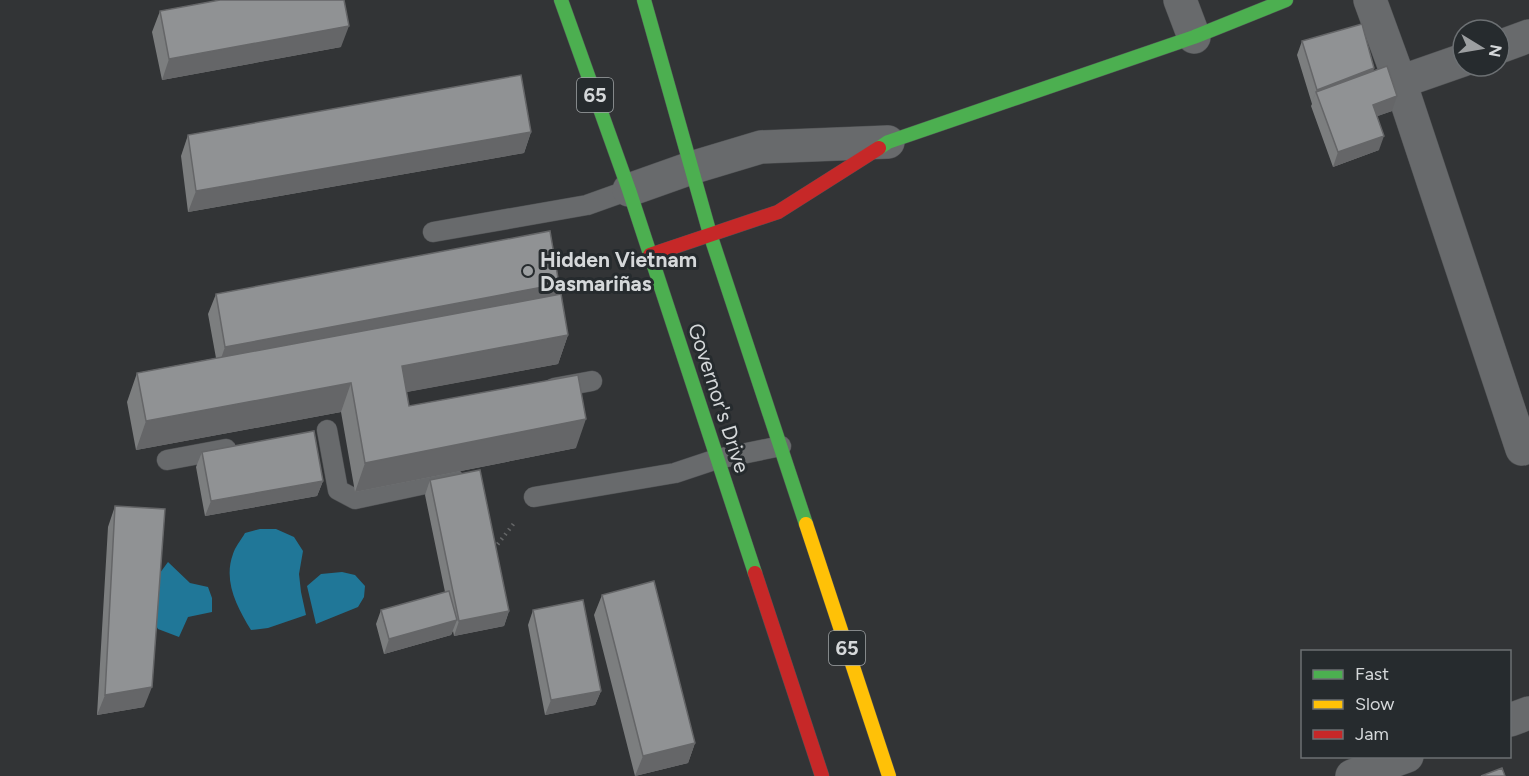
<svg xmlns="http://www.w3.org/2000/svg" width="1529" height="776" viewBox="0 0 1529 776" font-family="Figtree,sans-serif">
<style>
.water{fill:#207798}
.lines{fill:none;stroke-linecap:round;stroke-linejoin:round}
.lane-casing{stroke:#4f5153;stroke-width:21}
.street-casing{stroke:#4f5153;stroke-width:34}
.fast-casing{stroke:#4f5153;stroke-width:15}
.slow-casing{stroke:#4f5153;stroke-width:15}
.jam-casing{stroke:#4f5153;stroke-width:15}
.path{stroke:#656768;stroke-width:4;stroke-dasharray:1.5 4.5;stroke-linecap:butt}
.lane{stroke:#686a6c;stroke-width:20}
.street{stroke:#686a6c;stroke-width:33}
.fast{stroke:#4caf50;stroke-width:14}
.slow{stroke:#ffc107;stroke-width:14}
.jam{stroke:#c62828;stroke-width:14}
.wall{fill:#7c7e7f}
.shaded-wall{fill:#656668}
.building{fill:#909294;stroke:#656668;stroke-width:1.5}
.poi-dot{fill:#9c9fa1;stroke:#262b2e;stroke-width:2}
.labels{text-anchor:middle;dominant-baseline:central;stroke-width:6;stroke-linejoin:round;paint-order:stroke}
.shield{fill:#262b2e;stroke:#a0a4a6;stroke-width:1.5}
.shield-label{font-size:20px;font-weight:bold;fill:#d5d8da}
.poi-label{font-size:21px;font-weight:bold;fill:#d5d8da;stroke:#262b2e;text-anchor:start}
.street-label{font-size:21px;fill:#d5d8da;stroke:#262b2e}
</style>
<rect width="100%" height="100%" fill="#323436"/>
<!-- water -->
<path class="water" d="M260,529h16l18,8 9,14 -4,23 2,18 5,23 -38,13 -17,2c-14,-23 -28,-49 -18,-76 2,-7 8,-14 12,-21z
M168,562l22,21 18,4 4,11v14l-24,5 -9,20 -21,-8 -10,-16 6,-32z
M342,572l13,3 10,11 -1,11 -6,10 -42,17 -9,-38 14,-12z"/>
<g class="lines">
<defs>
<path id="lane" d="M433,232l154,-27 42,-15
M554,388l38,-7
M327,430l11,60 17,9 98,-21
M167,460l59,-11
M534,497l141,-24 42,-14 64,-13"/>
<path id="street" d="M1180,0l14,37
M1370,0l30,82 122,367 7,-3
M1499,47l30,-11
M1400,82l63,-22
M629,190l62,-22 70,-21 127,-5
M1510,720l19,-7
M1352,776l55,-20"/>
<path id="fast" d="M561,0l68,190 126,383
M644,0l66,234 96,290
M879,148l9,-6 306,-105 92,-37"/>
<path id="slow" d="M806,524l83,252"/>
<path id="jam" d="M650,255l128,-43 101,-64
M755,573l67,203"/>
</defs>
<!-- lane casing -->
<use href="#lane" class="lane-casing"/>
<!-- street casing -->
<use href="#street" class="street-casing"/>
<!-- fast casing -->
<use href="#fast" class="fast-casing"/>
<!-- slow casing -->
<use href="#slow" class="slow-casing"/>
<!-- jam casing -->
<use href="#jam" class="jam-casing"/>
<!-- path -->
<path class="path" d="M494,549l21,-27"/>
<!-- lane -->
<use href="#lane" class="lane"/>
<!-- street -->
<use href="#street" class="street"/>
<!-- fast -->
<use href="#fast" class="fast"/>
<!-- slow -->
<use href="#slow" class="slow"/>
<!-- jam -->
<use href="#jam" class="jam"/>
</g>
<!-- wall -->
<path class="wall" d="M160,11l181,36 -179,33 -10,-48z
M1302,41l72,27 -1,3 19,40 -15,5 2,34 -46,17 -22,-61 1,-2 -15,-49z
M531,132l-7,21 -336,59 -7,-56 7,-21z
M216,294l339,1 13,40 -10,29 -152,28 3,14 167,42 -221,44 -14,-80 -205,38 -9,-48 10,-29 79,-15 -8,-44z
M202,452l121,29 -6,15 -112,20 -9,-49z
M430,480l79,131 -5,15 -50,10 -1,-5 -2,4 -67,19 -8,-30 5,-14 64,-18 -20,-97z
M115,506l29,201 -47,8 11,-188z
M602,595l93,148 -7,20 -53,13 -41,-161z
M533,610l68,81 -6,14 -50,10 -17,-90z"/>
<!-- shaded-wall -->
<path class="shaded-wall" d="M349,26l-8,21 -179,33 7,-21z
M1374,68l-6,15 -52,9 -5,12 6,-14z
M1397,96l-5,15 -25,9 6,-15z
M531,132l-7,21 -336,59 8,-21z
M1384,136l-5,14 -46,17 5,-15z
M559,284l-7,20 -334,63 7,-20z
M568,335l-10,29 -167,31 11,-29z
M351,383l-10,29 -205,38 10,-29z
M586,419l-10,29 -221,44 10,-29z
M323,481l-6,15 -112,20 6,-15z
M509,611l-5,15 -50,10 5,-15z
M457,620l-6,15 -67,19 5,-15z
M152,687l-8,20 -47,8 8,-20z
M601,691l-6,14 -50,10 6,-15z
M695,743l-7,20 -53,13 8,-20z"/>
<!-- building -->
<path class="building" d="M220,0h124l5,26 -180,33 -9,-48z
M1362,24l12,44 -57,22 -15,-49z
M1387,66l10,30 -24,9 11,31 -46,16 -22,-60z
M521,75l10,57 -335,59 -8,-56z
M550,231l9,53 -334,63 -9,-53z
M561,294l7,41 -166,31 7,40 169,-31 8,44 -221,44 -14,-80 -205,38 -9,-48z
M314,431l9,50 -112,20 -9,-49z
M480,470l29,141 -50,10 -29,-141z
M115,506l50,3 -13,178 -47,8z
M654,581l41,162 -52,13 -41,-161z
M449,591l8,29 -68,19 -8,-29z
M583,600l18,91 -50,9 -18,-90z
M1502,768l3,8h-24z"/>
<!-- markers -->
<circle class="poi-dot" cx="528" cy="271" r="6"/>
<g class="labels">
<!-- shield labels -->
<g class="shield">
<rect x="577" y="78" width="36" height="34" rx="4.5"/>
<rect x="829" y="631" width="36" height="34" rx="4.5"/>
</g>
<g class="shield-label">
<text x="595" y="95">65</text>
<text x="847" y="648">65</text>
</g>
<!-- poi labels -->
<g class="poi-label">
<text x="540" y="259">Hidden Vietnam<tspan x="540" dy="24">Dasmariñas</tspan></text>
</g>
<!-- street labels -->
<g class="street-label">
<text transform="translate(719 398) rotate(72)">Governor's Drive</text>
</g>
</g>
<!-- legend -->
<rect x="1301" y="650" width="210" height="108" fill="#262b2e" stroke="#6c7073" stroke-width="1.5"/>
<rect x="1313" y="670" width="30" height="9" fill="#4caf50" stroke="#6c7073" stroke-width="1.5"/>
<text x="1355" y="680" font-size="18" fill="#d5d8da">Fast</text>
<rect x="1313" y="700" width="30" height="9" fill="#ffc107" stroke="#6c7073" stroke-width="1.5"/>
<text x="1355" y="710" font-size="18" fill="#d5d8da">Slow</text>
<rect x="1313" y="730" width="30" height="9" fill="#c62828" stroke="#6c7073" stroke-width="1.5"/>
<text x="1355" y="740" font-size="18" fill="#d5d8da">Jam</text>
<!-- north arrow -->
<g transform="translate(1481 48) rotate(101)"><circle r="28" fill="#262b2e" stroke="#6c7073" stroke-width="1.5"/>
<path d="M0-4.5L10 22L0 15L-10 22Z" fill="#9c9fa1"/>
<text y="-9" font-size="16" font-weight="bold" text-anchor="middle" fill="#d5d8da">N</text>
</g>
</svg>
